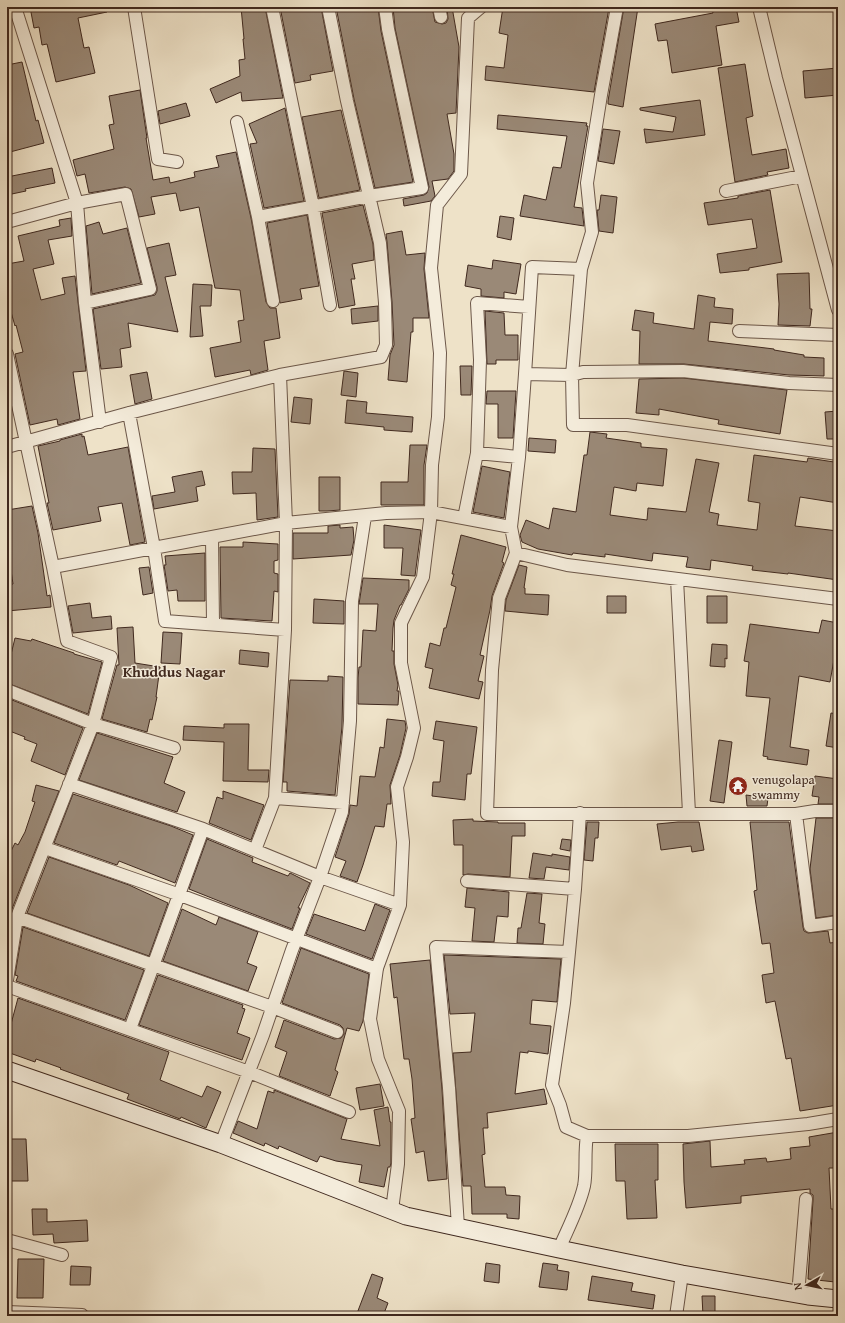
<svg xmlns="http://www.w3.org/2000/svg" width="845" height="1323" viewBox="0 0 845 1323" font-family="'Gentium Book Plus',serif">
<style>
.building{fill:#9a8977;stroke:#40291f}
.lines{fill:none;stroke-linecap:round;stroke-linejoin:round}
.street-casing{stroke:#6c5749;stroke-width:14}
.secondary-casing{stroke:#40291f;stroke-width:19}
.street{stroke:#f4ecdb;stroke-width:12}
.secondary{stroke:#f4ecdb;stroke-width:17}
.labels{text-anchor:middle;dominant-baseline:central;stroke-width:3;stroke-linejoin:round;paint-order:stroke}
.poi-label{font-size:13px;fill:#40291f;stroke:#f4ecdb;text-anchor:start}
.quarter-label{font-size:15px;font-weight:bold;fill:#40291f;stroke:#f4ecdb}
</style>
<rect width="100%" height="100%" fill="#eee2c8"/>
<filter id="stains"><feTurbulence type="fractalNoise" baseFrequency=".005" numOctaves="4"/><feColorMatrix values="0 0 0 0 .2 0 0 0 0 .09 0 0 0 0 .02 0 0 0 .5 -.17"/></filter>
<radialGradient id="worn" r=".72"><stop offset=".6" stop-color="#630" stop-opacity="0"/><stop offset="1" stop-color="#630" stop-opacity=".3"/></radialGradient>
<!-- building -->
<path class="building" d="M30,7h76l1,5 -29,6 6,30 5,-1 6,26 -39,9 -9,-38 -5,1 -3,-18 -5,1z
M241,7h24l18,91 -41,3 -1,-9 -25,11 -6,-14 30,-13 -1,-16 6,-1 -2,-20h1z
M280,7h41l12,64 -23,4 1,5 -16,3z
M336,7h42l3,24 32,151 -38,6 -21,-89z
M393,7h39l3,15 7,2 4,-1 2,-4 -1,-12h5l7,40 -3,66 -9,1 7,40v17l-6,8 -16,2 3,15 -4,5 -27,5 -1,-7 21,-4 3,-2 2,-6 -34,-159z
M503,7h94l12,1 -15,84 -109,-12 1,-14 18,2 4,-33 -9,-2z
M624,7h14l-15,100 -15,-3v-3z
M712,7h24l3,15 -23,4 6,39 -50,8 -5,-33 -9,1 -3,-17 58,-11z
M22,62l14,59 2,-1 6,23 -34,9 -3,-12v-75z
M745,64l8,52 -7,2 6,37 34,-6 3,19 -22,4 1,3 -33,7 -17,-114z
M838,68v27l-33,3 -2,-27z
M140,90l7,48h-1l7,42 16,-3 1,6 25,-6 -1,-5 25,-5 -3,-11 20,-4 15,66 15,84 4,6h6l4,30 -16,3 4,29 -17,5 -1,-5 -35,7 -5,-29 31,-6 -3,-21 6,-1 -4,-30 -25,-2 -16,-81 -19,4 -4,-18 -25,4 4,17 -16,3 -8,-28 -6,-2 -36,6 -4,-19 -8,2 -4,-16 41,-11 -5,-24 5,-1 -5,-28z
M700,100l5,35 -59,8 -2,-14 29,3 3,-15 -36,-7v-2z
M186,103l4,13 -30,8 -2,-13z
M285,108l19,93 -40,7 -14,-64 7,-1 -8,-19z
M341,110l19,80 -41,8 -17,-81z
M498,115l89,8 -1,3h2l-14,81 8,1 2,18 -64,-10 4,-21 22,5 7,-33 8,1 6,-32 -70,-7z
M603,129l17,2 -6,33 -16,-3z
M52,168l3,15 -30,6 1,2 -19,4v-18z
M770,190l12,72 -33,6v2l-29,3 -3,-19 40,-6 -5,-29 -44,6 -4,-22 34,-5v-2z
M601,195l16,2 -4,36 -14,-2 -2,-21h2z
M363,205l10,39 1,16 -22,4 3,15h-4l4,26 -16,3 -17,-95z
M307,215l12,71 -19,3 2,10 -22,4 -13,-80z
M500,216l14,2 -3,22 -14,-3z
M71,218l1,18 -24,4 6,24 -21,5 8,31 24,-6 -3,-16 13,-2 11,95 -13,1 7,47 -22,6 -1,-6 -27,6 -15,-71 8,-2 -7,-27 -1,1 -8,-28v-34l17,-3 -6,-25 42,-10 -1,-6z
M99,222l4,12 24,-6 14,55 -49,11 -6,-68z
M402,231l4,24 19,-2 -1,16 5,49h-16v14h-2l-4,50 -19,-2 2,-25 4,-10 -2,-43 -5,-60 -1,-8z
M169,243l7,32 -11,2 13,55 -50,-9 3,24 -11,2 2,18 -21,2 -8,-60 62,-14 2,-4v-4l-10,-39z
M493,260l28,4 -5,30 -12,-2v6l-23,-2v-7l-16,-3 3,-21 24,4z
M809,273l1,36h2l-2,17 -32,-1 1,-21 -2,-30z
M193,284l19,1 -1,21h-11l3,30 -13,1z
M698,295l17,3 -1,9 19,2 -1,15 -22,-2 -2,19 66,8v1l30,5v2l20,1v18l-35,-1 -105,-11h-45l1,-33 -8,-1 3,-20 19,3 -1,10 41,6z
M378,306v15l-26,3 -1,-15z
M485,311l19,2 1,22h13v25h-22v4h-9z
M460,366h12l-1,29h-10z
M344,371l14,2 -2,24 -15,-2z
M147,372l5,27 -17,5 -5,-29z
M683,378l104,12 -7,44 -62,-10 1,-4 -60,-11v6l-23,-2 3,-34z
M487,391h29l-3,47h-15v-34h-12z
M294,397l18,2 -2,25 -19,-2z
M347,400l20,2 -1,11 47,4 -1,15 -28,-2v-3l-39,-4z
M838,411v28h-11l-2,-27z
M590,432l17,2 -1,4 35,5v4l26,2 -4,37 -26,-3 -1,8 -22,-4 -4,28 37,5 1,-12 38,4 10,-53 23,4 -10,49 10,2 -2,11 40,5 3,-27 -12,-2 6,-46 53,7 1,-4 26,4v2l4,1v38l-38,-6 -5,29 43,5v49l-50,-7v1l-36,-4 1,-4 -42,-6 -1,10 -24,-3 2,-10 -35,-4 -1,8 -47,-7v3l-32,-4 -1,2 -34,-6 -16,-7 -2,-7 6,-15 23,9 4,-21 23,4 8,-57h3z
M82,434v3l2,-1 4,19 40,-8 17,95 -15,3 -8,-42 -24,4 3,14 -48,9 -6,-27h2l-11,-57 22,-5v-1z
M529,438l27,2 -1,13 -27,-2z
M410,445h17l-3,20v40h-43v-23h27z
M253,448l22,1 3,68 -21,3 -1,-27 -23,1 -1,-22h20z
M482,466l28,6 -6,46 -31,-6z
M202,471l3,14 -9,2 2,14 -44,8 -2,-13 23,-4 -3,-15z
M319,477h21v33l-13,1h-8z
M32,506l6,27 9,63 3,-1 1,12 -44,4v-26l6,-1 -5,-34 3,-1 -4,-18v-21z
M340,525v3l13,-1 1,13 -3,15 -58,4v-26h35v-7z
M384,525l37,5 -6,46 -14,-1 2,-27h-19z
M461,535l45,12 -4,15 2,1 -12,33 -2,14 -10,45 4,1 -6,25 5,1 -4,17 -50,-11 4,-19 -8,-2 5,-24 10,3 4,-18h2l10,-41 -5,-2 3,-11h-2z
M243,542l35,2v16l-4,1v12l4,1v18l-4,-1 -2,30 -51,-3 -1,-71h23z
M205,553v48h-27l-1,-11 -9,1 -4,-26h2l-1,-9z
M519,565l8,2 -3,21h1v6l24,1 -1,20 -43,-4 1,-11z
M149,567l4,26 -10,2 -4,-27z
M363,578l46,2v9l-8,16h-1l-6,15 -1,8 -1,23h2v13l4,21 -1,6h2l-1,14 -40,-1v-26l1,-11h2l2,-37 13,1 2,-27h-19z
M607,596h19v17h-19z
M707,596h20v27h-20z
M314,599l30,2v23l-31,-1z
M90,603l2,15 19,-2 1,13 -39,4 -5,-27z
M822,620l16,3v14l-8,45 -31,-6 -9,71 19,3 -2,15 -40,-6 1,-2 -5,-1 7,-58 -24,-2 3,-34 -5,-1 6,-37 69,9z
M133,627l2,36 25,4 -4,30h1l-5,23 -2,-1 -3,13 -45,-13 15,-54h2l-2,-37z
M163,632l19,1 -2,31 -19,-1z
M15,638l16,3 1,-2 42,14v1l28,8 -14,52 -81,-31v-12z
M712,644l15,1v14l-2,-1v9l-15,-1z
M240,650l29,3 -1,14 -29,-3z
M328,676l15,1 -1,50 -7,68 -48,-4v-9h-4l7,-102 38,1z
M7,698l76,30 -18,47 -34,-14 6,-17 -13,-5 1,-2 -18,-7z
M831,713l7,1v34l-12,-2z
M387,719l18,2 1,7 -6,27 -10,30 1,19h-4l-3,23 -9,-1 -12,39 -6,17 -17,-6 6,-15 -11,-4 14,-43 1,-9 7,1 3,-30 15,1 5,-30 4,1z
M436,721l41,6 -6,47h-4l-2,26 -33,-4 1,-14h7l4,-41 -11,-2z
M224,724h25l-1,46h21l-1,12 -45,-1 1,-39 -41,-2 1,-14 40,2z
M97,733l76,24 -9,26 21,9 -8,20 -98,-32z
M719,740l13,2 -8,61 -14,-2z
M815,776l23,3v25h-20l1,-7 -7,-1z
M36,785l23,6 -49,123 -3,18v-73l8,-16 3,2 7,-13 10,-30 -3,-1z
M223,791l41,14 -13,35 -42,-17 8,-26 6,2z
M73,794l98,32 22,9 -18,48 -56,-22 -2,4 -63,-22z
M746,795l22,3 -1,8h-20z
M816,818h22v97l-22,3 -6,-49z
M473,819v2l25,1v1h27v13h-13l-2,41 -42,-3 -5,1v-30h-9l-1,-25z
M587,822h12l-1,16h-3l-2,23 -9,-1z
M678,822h21l5,28 -12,2 -1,-6 -30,4 -4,-26z
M750,822h39l14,105 1,4 4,2 20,-2 2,12 8,-1v163l-38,6 -9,-53 -5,1 -11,-58 -9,2 -4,-28 12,-2 -4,-30 -8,1 -8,-53 3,-1z
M207,839l46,19 -1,4 36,14 2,-3 20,10 -12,25h2l-8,21 -68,-26 -35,-14z
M562,839l9,1 -1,11 -10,-2z
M533,853l19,3v-2l18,3 -1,13 -23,-3 -2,12 -15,-1z
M49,857l80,28 39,18 -19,53 -122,-43z
M467,888l42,4 -1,25 -11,-1 -3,26 -22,-1 3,-33 -10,-1z
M527,893l15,1 -3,29 6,1 -2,20 -26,-1 1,-15h3z
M375,904l15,6 -18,49 -66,-25 8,-20 51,17z
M182,909l34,16 3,-8 39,15 -11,31 10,4 -9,24 -85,-30z
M23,927l121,43 -19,50 -109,-39 2,-5 -3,-1z
M301,948l68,26 -6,47 -4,10 -12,-3 -12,42 3,2 -8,24 -51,-20 8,-24 -12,-5 9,-27 50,19 7,-1 3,-4 -1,-6 -3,-3 -58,-22z
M444,955l117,4 -4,43 -25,-2 -2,24 21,2 -3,28 -20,-3v2l-8,-1 -5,42 29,-5 3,15 -60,9 1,15h-5l2,26 -3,1 3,32h20l1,8 14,1 -1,23 -12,-1v-4h-35l-1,-28h-8l-10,-133 18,-1 4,-39 -25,1z
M430,960l12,129 5,90 -19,2 -4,-30 -8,2 -5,-34 4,-1 -3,-39 -3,-20h-5l-7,-62 -3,1 -4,-34z
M158,975l85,30 -1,3 3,1 -8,24 13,5 -8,22 -103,-35z
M18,998l151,54 -9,28 42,17 5,-11 14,6 -15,36 -25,-11 -1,2 -53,-20 2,-5 -69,-25 1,-1 -25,-9 -1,3 -28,-10v-13z
M380,1084l4,22 -24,4 -4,-22z
M274,1090l73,29 -6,20 39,7 -6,-36 14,-3 2,15h1v41l-1,4h-2l-4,20 -25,-5 3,-17 -26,-4 -16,-5 -3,6 -38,-16 -1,3 -13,-6 -1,3 -31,-13 5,-12 19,8 11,-38 6,2z
M838,1132v36h-9l2,41h7v47l-3,26 -27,-3 5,-79v-5l-3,-2v-4l-69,7v7l-55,5 -2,-26 -1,-38 27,-3 1,26 34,-3 -1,-4 22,-2 1,4 24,-3 -1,-11 20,-2 -1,-9z
M7,1139h19l2,42h-19z
M615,1144h43v36h-3l2,38 -30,1 -2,-38h-9z
M32,1209h15v13l40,-2 1,21 -34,2 -1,-9 -20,1z
M18,1259h26l-1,39h-26z
M486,1263l14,2 -1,18 -15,-2z
M543,1263l15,2 -1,5 12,2 -2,18 -28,-3z
M71,1266l20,1 -1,18h-20z
M372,1274l11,4 -6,20 11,5 -5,13h-27z
M592,1276l41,7 -2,8 24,4 -2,14 -65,-9z
M702,1296h13v20h-12z"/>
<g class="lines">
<defs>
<path id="street" d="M15,7l62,196 8,100 15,119
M134,7l24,152 19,3
M272,7l41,200 17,98
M439,7l2,10
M759,7l17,71 62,232
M237,122l21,95 15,84
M726,191l76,-15
M258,217l111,-21 53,-8 -34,-159 -3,-22
M7,222l70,-19 49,-9 24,95 -65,14
M581,269l11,-37 -5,-49 14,-88 16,-88
M739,331l99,4
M7,354l46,213 14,74 44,16 -18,67 -76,193 -10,63
M525,374l7,-107 49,2 -9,106 11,-3 100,-1 106,12 49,2
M129,413l25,135 11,73 120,9
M7,447l122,-34 151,-38
M477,453l42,4
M838,454l-211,-29h-54l-1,-50 -47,-1 -6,83 -8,70 5,26 -17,45 -7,72 -5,144h309l14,112 28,-4
M464,518l13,-65 3,-93 -3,-57 52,4
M212,537l1,87
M516,553l51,12 271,34
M53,567l233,-44 100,-10 45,-1 80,15
M677,579l12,234
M7,690l86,34 81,24
M69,784l134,45 117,48 80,28
M275,798l68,5
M580,813l-5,76 -6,63 -5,51 -12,82 8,20 6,22 21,9
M796,814l19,-3h23
M45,848l135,47 197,74
M255,850l20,-52 10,-168 1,-107 -6,-148 101,-18 5,-12 -1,-42 -5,-60 -33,-142 -19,-94
M467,881l108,8
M17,917l255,90 65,25
M7,986l242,86 100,40
M130,1029l73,-200
M221,1144l42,-109 29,-85 28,-73 22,-65 8,-91 2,-120 13,-85
M392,1210l6,-46 1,-53 -21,-52 -8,-40 7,-51 23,-63 3,-63 -6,-55 10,-30 7,-29 -13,-65v-40l22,-46 8,-65 1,-47 6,-48 2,-64 -9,-85 6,-63 24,-31 7,-156 13,-11
M458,1227l-9,-139 -13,-141 133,5
M7,1240l55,15
M559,1249c9,-21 20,-41 25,-63 3,-15 0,-33 3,-50h101l120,-12 30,-5
M798,1295l8,-96
M7,1312l75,3
M676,1316l6,-42"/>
<path id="secondary" d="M7,1070l214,74 185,72 153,33 123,25 126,22 30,3"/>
</defs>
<!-- street casing -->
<use href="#street" class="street-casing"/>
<!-- secondary casing -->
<use href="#secondary" class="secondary-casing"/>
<!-- street -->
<use href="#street" class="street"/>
<!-- secondary -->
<use href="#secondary" class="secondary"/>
</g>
<!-- icons -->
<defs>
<symbol id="temple-disc" viewBox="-11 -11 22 22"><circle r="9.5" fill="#8f2418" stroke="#f4ecdb"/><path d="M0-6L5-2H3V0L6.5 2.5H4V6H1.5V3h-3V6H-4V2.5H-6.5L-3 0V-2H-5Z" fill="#fff"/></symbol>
</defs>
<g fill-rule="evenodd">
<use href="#temple-disc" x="727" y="775" width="22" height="22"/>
</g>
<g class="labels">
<!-- poi labels -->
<g class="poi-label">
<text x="752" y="779">venugolapa<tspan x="752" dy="15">swammy</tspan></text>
</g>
<!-- quarter labels -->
<g class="quarter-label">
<text x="174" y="671">Khuddus Nagar</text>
</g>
</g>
<!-- margin -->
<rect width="845" height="1323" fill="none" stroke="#eee2c8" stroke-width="24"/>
<rect x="8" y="8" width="829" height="1307" fill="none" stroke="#40291f" stroke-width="2"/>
<rect x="12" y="12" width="821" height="1299" fill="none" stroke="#40291f"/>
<!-- north arrow -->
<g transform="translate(807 1285) rotate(261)" stroke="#f4ecdb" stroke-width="3" paint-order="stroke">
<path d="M0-3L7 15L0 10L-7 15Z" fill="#40291f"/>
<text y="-6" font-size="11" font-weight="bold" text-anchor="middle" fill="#40291f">N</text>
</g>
<rect width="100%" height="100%" filter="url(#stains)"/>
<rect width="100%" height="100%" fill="url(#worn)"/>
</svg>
